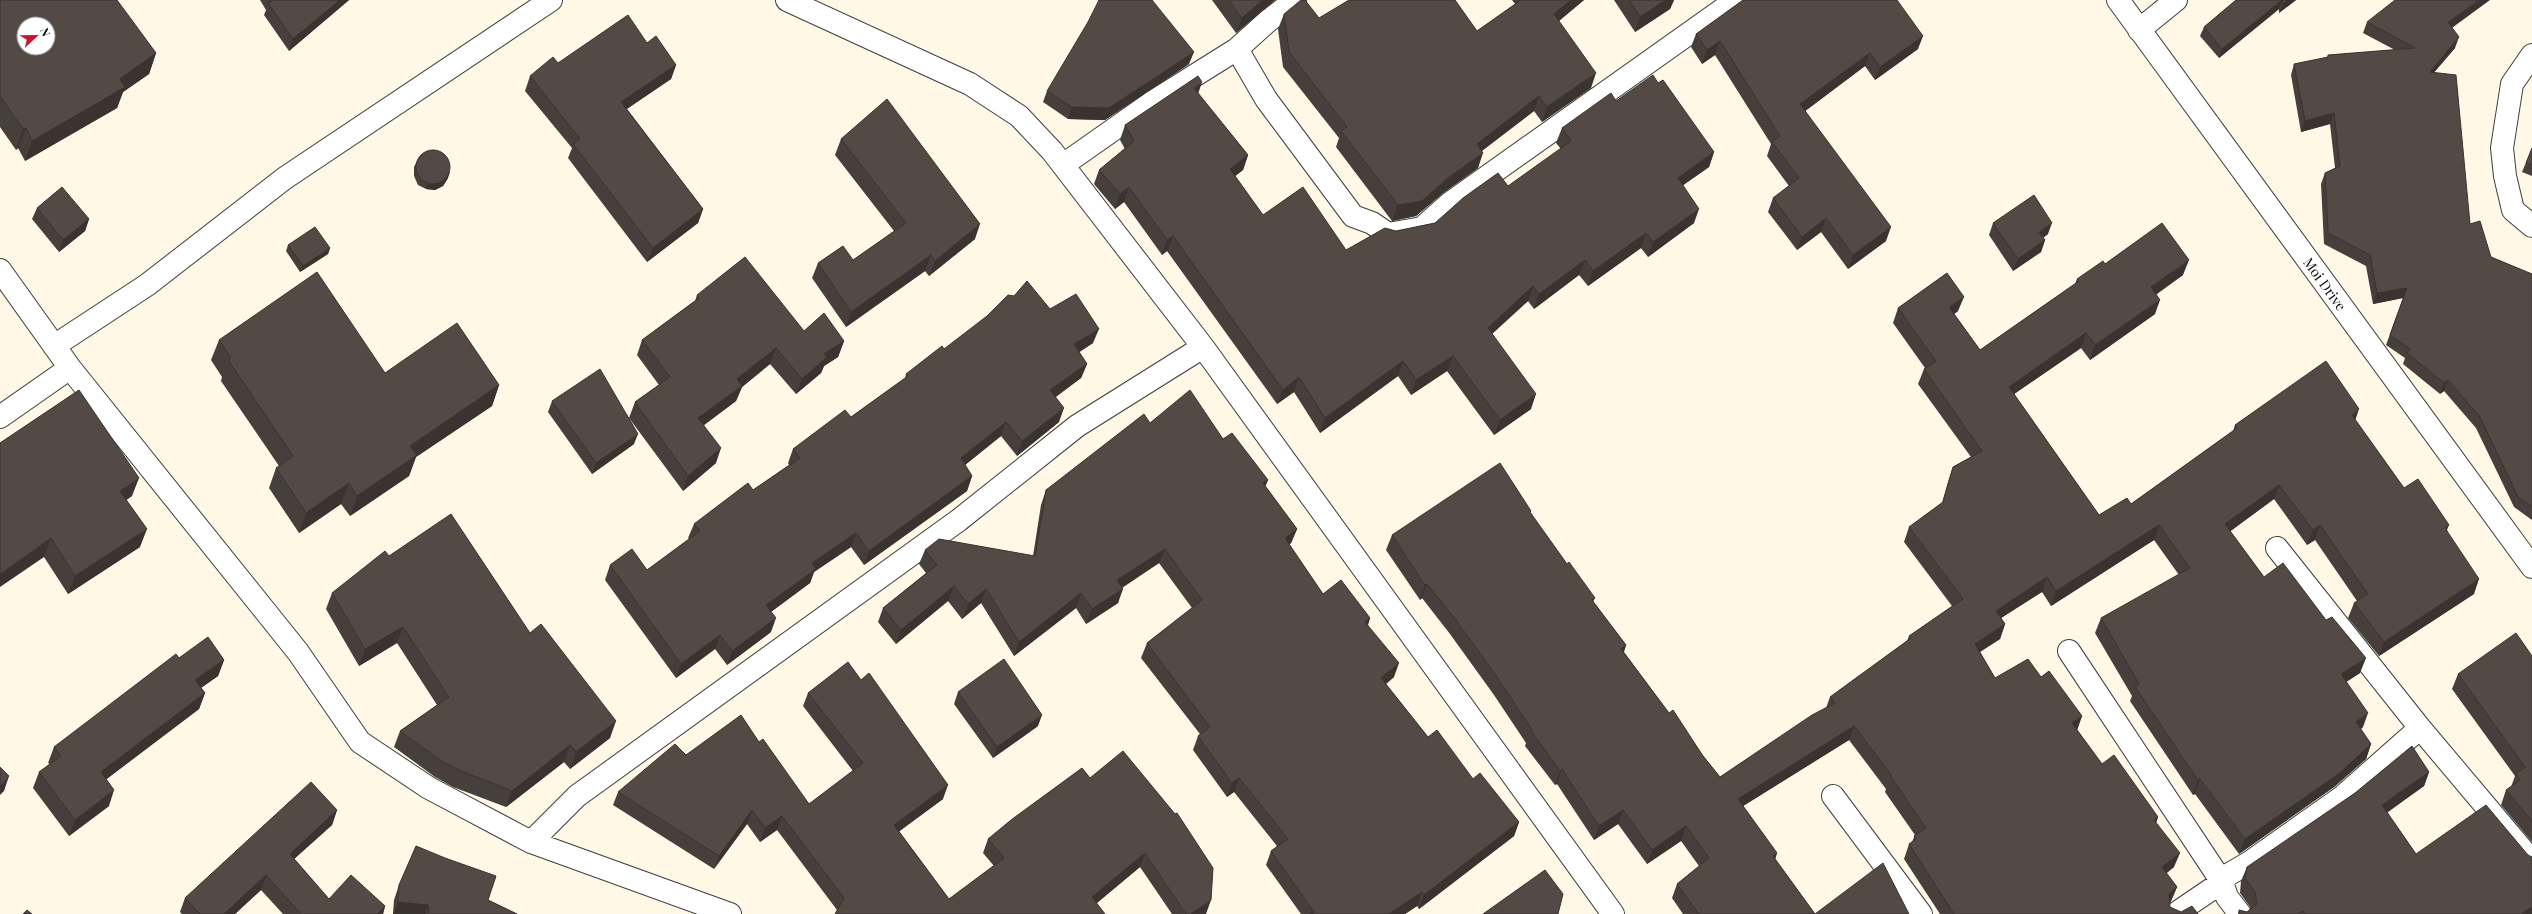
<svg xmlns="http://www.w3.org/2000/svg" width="2532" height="914" viewBox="0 0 2532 914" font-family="'Playfair Display',serif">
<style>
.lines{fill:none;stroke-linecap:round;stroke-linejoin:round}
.minor-casing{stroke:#3d3d3d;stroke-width:24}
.minor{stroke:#fff;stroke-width:22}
.wall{fill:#473f3b}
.shaded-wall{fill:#3a3330}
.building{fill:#534945;stroke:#3a3330;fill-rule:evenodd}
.labels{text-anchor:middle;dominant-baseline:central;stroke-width:4;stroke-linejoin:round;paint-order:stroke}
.street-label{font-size:14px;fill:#0a0a0a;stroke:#fff}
</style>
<rect width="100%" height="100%" fill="#fff8e7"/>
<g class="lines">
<defs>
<path id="minor" d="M787,0l183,84 49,32 33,35 151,196 410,567
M1295,0l-27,21 -31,28 29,50 87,117 19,7 16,11 34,-6 28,-25 286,-203
M2118,0l414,567
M2139,30l37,-30
M2532,55l-20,29 -10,64 3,28 8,34 19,16
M1063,165l91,-64 83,-52
M0,270l70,98 228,284 62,90 69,46 102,54 199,72
M54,346l93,-61 138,-107 266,-178
M0,417l70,-49
M2277,548l143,180 112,133
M2069,651l153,231 5,15 13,17
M1833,796l88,118
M531,842l46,-46 382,-276 118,-94 126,-79
M2175,914l47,-32 4,-6 24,-14 92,-65 78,-69"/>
</defs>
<!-- minor casing -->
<use href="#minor" class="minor-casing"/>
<!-- minor -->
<use href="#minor" class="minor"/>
</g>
<!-- wall -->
<path class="wall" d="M0,0l156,53 -7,21 -26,18 -6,16 -92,53 -7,-13 -2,2 -16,-23z
M260,0h89l-60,51 -25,-36 2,-5z
M1212,0h63l-39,33z
M1512,0h72l-25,21 32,67 -49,34 -8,-11 -52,40 -4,17 -35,25 -27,23 -24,5 -56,-74 3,-9 -56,-71 -5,-38 6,-15 35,4 158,13 38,-27z
M1614,0h60l-4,9 -35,23z
M2236,0h60l-17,13v-4l-60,49 -19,-22 4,-9z
M2367,22l85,5 3,21 -21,24 36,152 21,33 41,17v246l-18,-13 -38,-79 -32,-37 -4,3 -37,-30 2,-6 -19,-13 17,-47 -30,6 -7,-38 -42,-22 -3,-60 4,-11 10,-5 -5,-44 -29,8 -10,-57 3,-11 33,-6 1,-3 67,-5 -32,-17z
M1696,34l222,15 -43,31 -10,-14 -60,45 81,130 -38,28 -27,-37 -24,18 -29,-38 5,-14 16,-12 -22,-30 4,-12 -56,-89 -13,9 -11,-17z
M647,43l29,22 -5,14 -44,30 76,100 -5,14 -51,39 -79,-104 4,-10 -47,-57 5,-15 28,-13z
M1189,64l-84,56 -37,-1 -25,-17 4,-11z
M1658,83l56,69 -5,15 -26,18 11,38 -46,34 -7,-9 -53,38 -9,-11 -45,34 -6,-8 -36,33 39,75 -37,26 -47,-64 -36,24 -13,-19 -78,57 -26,-41 -17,12 -110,-153 -5,4 -38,-53 -9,7 -21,-25 5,-14 26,-21 -5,-9 5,-15 73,-32 50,62 -5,15 -8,6 28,39 83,35 50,-19 39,-8 73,-37 53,-37 -5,-6 6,-15 54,-27z
M841,139l134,100 -46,37 -4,-5 -79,56 -34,-49 6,-15 35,-3 41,-29 -59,-76z
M2532,148v28l-10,-4z
M417,161l31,17 -5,8 -8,4 -9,-1 -8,-4 -4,-9v-9z
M37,208l52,11 -4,12 -26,21 -27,-33z
M1993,223l55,11 -5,4 2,2 -4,12 -28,19 -24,-36z
M288,245l42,3 -2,6 -28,18 -14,-21z
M2105,264l78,11 -27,19 -1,20 -65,46 -9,-12 -67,46 85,121 32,-11 102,-73 2,-6 120,-5 49,68 45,37 -2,5 27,64 -95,62 -31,-38 6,-15 3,-2 -42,-61 -8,5 -33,-46 -44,32 34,46 96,96 -14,9 17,45 -2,2 10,15 -5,15 -32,28 -95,67 -44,-60 -2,1 -63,-94 2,-5 -37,-63 6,-15 78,-43 -25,-35 -103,66 -9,-14 -41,26 4,6 -5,15 -20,13 15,26 46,-1 41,39 -5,14 25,34 56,53 -2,6 18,44 -8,6 11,14 -6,14 -1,2v4l11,5 17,2h-258l-36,-55 5,-15 3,-2 3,-7 -30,-43 1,-3 -37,-49 -106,66 34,47 -2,6 40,55h94h-226l-11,-16 5,-14 22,-18 -18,-25 -34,23 -29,-40 -24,16 -37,-56 -2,1 -30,-39 1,-3 -32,-48 -44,-61 -28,-36 -2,2 -34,-50 6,-15 138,-21 37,50 28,34 -2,4 33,43 -2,7 45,61 51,64 106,-69 4,-11 77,-56 2,-5 43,-30 -48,-64 5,-15 33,-24 6,-21 5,-15 18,-10 -53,-73 6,-15 1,-1 -32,-45 5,-15 60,3 -4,3 26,36 95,-66 2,-5z
M697,295l107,36 40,10 -6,16 -14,9 -3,7 -25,21 -26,-30 -28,23 -6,14 -32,24 12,38 -33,28 -54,-73 6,-16 24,-17 -22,-30 5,-15 53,-39z
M1050,309l43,34 -14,9 8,12 -6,14 -25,19 3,25 -42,34 -16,-20 -36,29 7,11 -5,15 -103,74 -13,-18 -37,25 -4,11 -39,29v20l-44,33 -12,-16 -39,29 -71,-98 5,-15 37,5 42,-31 -1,-1 6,-14 59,-34 36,-25 -1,-2 5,-14 58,-32 54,-39 1,-4 38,-25z
M219,340l166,33 114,12 -7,21 -76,51 -7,19 -59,40 -9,-12 -42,29 -30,-45 7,-20 3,-2 -58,-85 1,-4 -11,-17z
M552,401l82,43 -42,30 -44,-62z
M1150,423l73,16 45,41 -3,6 32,43 -6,14 -2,2 34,49 47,24 -2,7 26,52 -8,7 42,53 91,85 -5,14 -95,73 -2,-3 -12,8h-104l-35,-49 5,-14 6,-5 -43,-54 -7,5 -34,-47 5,-14 2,-2 -59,-76 6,-15 45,-35 -33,-45 -37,25 -4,15 -32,21 -10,-16 -62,48 -33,-53 -19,16 -14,-18 -52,43 -18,-22 5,-14 43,-35 -7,-9 6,-14 108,6 8,-51 5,-15z
M0,443l132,53 -6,4 14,47 -72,47 -24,-37z
M389,556l141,77 80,105 -40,31 -6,-7 -58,45 -53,-20 -18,-10 -41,-30 6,-16 37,-26 -40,-62 -38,23 -33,-57 6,-16z
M2532,656v186l-31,-37 5,-15 5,-3 4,-11 -63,-87 6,-15z
M179,658l45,2 -6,16 -17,12 4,5 -6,16 -93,70 3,27 -40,30 -36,-48 6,-16 11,-8 -2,-1 6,-16z
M958,692l80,34 -45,32 -39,-54z
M808,693l135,106 -44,32 50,68 45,-33 -11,-13 5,-14 102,-61 116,136h-34l-32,-47 -43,36 -260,7 -60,-80 -17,12 -13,-18 -33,45 -101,-64 5,-13 68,-37 73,-13 50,62 44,-33 -50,-65z
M2429,772l-5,14 -37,26 29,42 112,1 4,59h-294l1,-4 8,2 3,-3v-2l-10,-14 1,-12 6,-14z
M337,810l-5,15 -38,34 35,40 56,7 -2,8h-100l-22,-24 -26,24h-53l-2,-2 5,-14z
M399,885l89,15 29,14h-124l1,-14z"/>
<!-- shaded-wall -->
<path class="shaded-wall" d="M340,0h9l-60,51 4,-12z
M1263,0h12l-39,33 6,-15z
M1571,0h13l-35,29 5,-15z
M1666,0h8l-4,9 -35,23 5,-15z
M2282,0l-3,9 -60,49 3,-9z
M2288,0h8l-17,13 4,-9z
M2479,0h11l-45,33 3,-11z
M1923,36l-5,13 -43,31 5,-13z
M2459,37l-4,11 -29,34 4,-10z
M1720,41l-5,14 -13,9 5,-14z
M1194,52l-5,12 -84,56 -37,-1 4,-12z
M156,53l-7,21 -26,18 -6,16 -92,53 7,-20z
M1870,53l-5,13 -69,52 4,-14z
M676,65l-5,14 -55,37 5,-14z
M1596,73l-5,15 -49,34 5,-15z
M1202,82l-5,15 -3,-9z
M1539,96l-5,15 -63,48 6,-15z
M2334,113l-4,11 -29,8 4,-11z
M26,128l-8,20 -2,2 7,-21z
M1714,152l-5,15 -37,26 6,-15z
M1483,153l-5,15 -35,25 -27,23 -24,5 6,-16 50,-27z
M1248,155l-5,15 -18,14 5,-15z
M450,172l-2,6 -5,8 -8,4 -9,-1 2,-6z
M1129,187l-5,15 -9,7 5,-15z
M703,209l-5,14 -51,39 6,-14z
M1699,209l-5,14 -46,34 5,-15z
M1826,218l-5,14 -24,18 5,-13z
M89,219l-4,12 -26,21 4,-12z
M2052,223l-4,11 -13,9 4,-11z
M980,224l-5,15 -46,37 6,-15z
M1891,227l-5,14 -38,28 5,-14z
M1646,233l-5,15 -53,38 5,-15z
M1173,236l-6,15 -5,4 5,-15z
M2045,240l-4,12 -28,19 5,-12z
M330,248l-2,6 -28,18 3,-6z
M931,255l-6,16 -79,56 5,-15z
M1585,260l-6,15 -45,34 5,-15z
M2189,260l-6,15 -37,27 5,-15z
M1533,286l-5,15 -46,42 6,-15z
M2407,288l-4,10 -30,6 4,-11z
M1964,297l-6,14 -14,11 5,-15z
M2160,300l-5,14 -65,46 5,-15z
M1099,329l-6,14 -24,16 5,-15z
M2086,333l-5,15 -77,53 5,-14z
M844,341l-6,16 -14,9 -3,7 -25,21 6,-15 22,-25z
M776,348l-6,16 -28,23 -6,14 -44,33 6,-16 39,-39z
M1453,356l-6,15 -36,24 5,-15z
M1403,361l-5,15 -78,57 5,-15z
M1087,364l-6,14 -36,26 5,-14z
M1299,377l-5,15 -17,12 6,-14z
M2448,380l-4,11 -4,3 4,-11z
M499,385l-7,21 -76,51 -7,19 -59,40 7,-20 53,-50z
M1536,394l-5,15 -37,26 6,-15z
M1064,408l-5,14 -42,34 5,-15z
M2359,409l-5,15 -2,-9z
M1006,422l-5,14 -46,37 6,-15z
M638,434l-4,10 -42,30 4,-11z
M721,448l-5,15 -33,28 5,-15z
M972,476l-5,15 -103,74 5,-14z
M139,478l-7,18 -19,13 7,-18z
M1268,480l-6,14 1,-11z
M349,483l-8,21 -42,29 7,-20z
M2279,485l-5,14 -54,40 5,-15z
M2159,525l-5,15 -103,66 5,-15z
M2320,525l-5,15 -8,5 6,-15z
M147,529l-7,18 -72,47 7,-18z
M1297,529l-6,14 -12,9 6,-14z
M856,533l-5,14 -37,25 -4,11 -49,36 5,-14 46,-42z
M51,538l-7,19 -44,30v-13z
M1165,549l-6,14 -47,31 5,-14z
M2047,577l-5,15 -52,33 6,-14z
M2479,579l-5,15 -95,62 5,-14z
M1427,584l-5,14 -2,2 5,-15z
M954,586l-6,15 -52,43 5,-14z
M986,589l-5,14 -19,16 6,-15z
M1123,589l-5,14 -32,21 6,-15z
M1081,593l-5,15 -62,48 5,-14z
M776,618l-5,14 -44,33 5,-14z
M1370,618l-5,15v-11z
M2005,624l-5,15 -30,19 5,-14z
M403,627l-6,16 -38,23 6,-17z
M720,635l-5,14 -39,29 5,-14z
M1626,645l-5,15v-11z
M2366,658l-6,15 -25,16 6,-15z
M224,660l-6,16 -29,20 6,-16z
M1399,663l-5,14 -18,15 5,-14z
M205,693l-6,16 -104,79 6,-16z
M2368,713l-5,14 -12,9 5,-14z
M1042,715l-4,11 -45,32 4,-11z
M2082,716l-5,14 -5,-7z
M616,721l-6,17 -40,31 6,-17z
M1854,726l-5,14 -117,73 6,-14z
M2371,744l-5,15 -32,28 -95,67 6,-15z
M570,745l-6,17 -58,45 6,-16z
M1562,769l-5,15 -2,1 5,-14z
M2429,772l-5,14 -47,34 5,-15z
M9,776l-5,15 -4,4v-9z
M1239,778l-5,14 -7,5 5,-14z
M2200,779l-5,15 -2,1 5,-15z
M948,785l-5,14 -54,40 5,-14z
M114,790l-5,16 -40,30 6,-16z
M337,810l-5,15 -48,43 6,-14z
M752,810l-5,14 -33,45 5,-13z
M1623,810l-5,14 -24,16 5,-14z
M782,816l-5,14 -17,12 5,-14z
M2158,817l-5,15 1,-12z
M1519,822l-5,14 -95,73 5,-14z
M1686,826l-5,15 -34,23 5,-14z
M1145,853l-5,14 -53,44 5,-14z
M1777,853l-5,15 1,-12z
M2180,853l-6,14 -18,15 6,-15z
M266,875l-5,15 -26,24h-11z
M2177,887l-6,14 -7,8 5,-15z
M1422,892l-5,14 -12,8h-16z
M1211,900l-5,14h-15z
M398,902l30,3 -3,9h-32z
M385,906l-2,8h-5z
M2532,907v7h-11z"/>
<!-- building -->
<path class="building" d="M0,0h117l39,53 -36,26 5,8 -93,54 -6,-13 -3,1 -23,-33zM24,24h24v24h-24z
M272,0h68l-47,39 -25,-36 4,-2z
M1099,0h53l42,52 -85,56 -37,-1 -25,-16 41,-69z
M1229,0h34l-21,18z
M1301,0h4l14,18 30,-18h106l22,31 44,-31h50l-17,14 42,59 -49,34 -8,-11 -62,48 6,9 -35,25 -26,23 -24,4 -57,-74 6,-4 -58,-75 -5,-38z
M1629,0h37l-26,17z
M1743,0h154l26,36 -43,31 -10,-14 -70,51 91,123 -38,28 -27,-37 -24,19 -29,-39 26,-20 -27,-36 8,-6 -60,-95 -13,9 -11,-16z
M2236,0h52l-5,4 -1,-4 -60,49 -18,-22z
M2395,0h84l-31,22 11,15 -29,35 26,3 14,149 10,-3 11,36 41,17v233l-14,-10 -38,-80 -32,-37 -4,3 -37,-30 3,-4 -20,-14 17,-47 -30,5 -7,-38 -42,-22 -3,-60 15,-7 -6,-53 -29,8 -11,-57 34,-7v-2l87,-7 -48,-26z
M628,15l19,28 9,-7 20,29 -55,37 82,107 -50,39 -80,-104 7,-5 -50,-63 23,-19 5,6z
M1653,75l5,8 5,-3 51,72 -36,26 21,31 -46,33 -7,-9 -53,38 -8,-11 -46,34 -6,-8 -45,42 48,66 -36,26 -47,-64 -37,24 -13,-19 -78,57 -26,-41 -16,13 -110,-154 -6,4 -38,-53 -9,7 -21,-24 35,-29 -9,-16 73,-49 4,6 -8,6 54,67 -18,14 33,46 40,-28 43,63 39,-22 11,3 39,-8 28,-25 35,-25 10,13 63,-45 -9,-13 49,-35 5,8z
M887,99l93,125 -45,37 -4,-6 -80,57 -33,-49 25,-17 10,14 53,-37 -65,-84z
M2532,148v17l-6,-2z
M416 167a17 17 0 1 1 34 0a17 17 0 1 1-34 0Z
M62,187l27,32 -26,21 -26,-32z
M2034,195l18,28 -13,9 6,8 -27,19 -25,-36z
M2162,223l27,37 -38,27 9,13 -65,45 -9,-12 -77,54 90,128 28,-17 4,6 106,-76 -2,-3 91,-64 33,48 -7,6 52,73 14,-9 31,46 -4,3 34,51 -95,63 -30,-39 14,-9 -48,-69 -7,5 -34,-45 -54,39 39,53 19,-14 43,57 6,-3 34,41 -25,16 27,39 -12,9 15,22 -31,29 -95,66 -45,-60 -2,1 -63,-93 4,-3 -38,-66 89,-50 -31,-43 -103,66 -9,-14 -51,34 9,13 -30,20 20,34 33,-19 13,18 8,-6 33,45 -10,7 30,41 12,-9 44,62 -4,3 26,33 -18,14 15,20 -8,7 1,13 11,5 11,-6 6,8h-244l-45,-70 7,-5 -2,-3 12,-8 -35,-51 1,-1 -38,-50 -116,73 39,54 -4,3 42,58 68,-51 26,51h-210l-22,-30 32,-26 -23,-32 -34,24 -29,-40 -24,16 -37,-57 -2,2 -29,-40 1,-1 -33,-50 -43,-60 -29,-36 -2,1 -33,-50 108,-72 31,48 -1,1 37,52 2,-2 26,36 -3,2 34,45 -5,4 48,64 4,-3 30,46 17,21 92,-62 23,-12 -5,-6 81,-59 -2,-2 54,-37 -54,-72 34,-25 10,-35 29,-16 -58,-82 12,-8 -38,-53 49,-35 17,24 -15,10 31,43 99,-69 -2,-2 26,-18 2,3z
M315,227l15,21 -27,18 -15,-21z
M745,257l59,74 20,-18 20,28 -20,13 3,3 -25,22 -26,-31 -39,31 5,7 -44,32 23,30 -33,28 -53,-74 35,-25 -28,-37 57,-42 -2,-3z
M317,272l68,101 72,-50 42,62 -89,61 7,9 -60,41 -8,-13 -43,30 -30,-45 17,-12 -65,-96 3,-2 -12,-18z
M1027,281l23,28 26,-15 23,35 -25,15 13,20 -37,26 14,18 -42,33 -16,-19 -45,36 11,18 -103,75 -13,-18 -44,30 4,6 -50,36 10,13 -44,33 -12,-16 -39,29 -71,-99 22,-16 15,21 53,-39 -6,-7 54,-41 5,7 47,-32 -7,-9 52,-39 6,7 57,-41 -2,-2 36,-28 2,3 43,-33 21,-21 6,1z
M600,369l38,65 -42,29 -44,-62z
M79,390l60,88 -19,13 27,38 -72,47 -24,-38 -51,36v-131z
M1190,390l33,49 9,-6 36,47 -5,3 34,46 -12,9 38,56 18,-14 29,38 -5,4 34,41 -18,15 47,59 9,-7 36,49 7,-6 39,49 -95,73 -2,-3 -33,22h-79l4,-2 -43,-61 17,-12 -49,-61 -7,5 -34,-47 12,-9 -63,-84 55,-43 -37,-51 -48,31 6,9 -31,20 -11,-16 -62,49 -33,-53 -18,15 -14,-18 -53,44 -18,-22 54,-43 -12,-15 14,-11 96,17 11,-66 98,-76 6,9z
M451,514l79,119 11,-9 75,97 -40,31 -6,-7 -58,46 -53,-21 -18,-9 -41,-30 49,-34 -46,-70 -38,22 -33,-56 53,-42 4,5z
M2516,633l16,23v165l-26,-31 14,-10 -4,-6 9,-7 -67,-93z
M208,637l16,23 -29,20 10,13 -104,79 13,18 -39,30 -36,-48 22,-16 -7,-9 122,-93 3,4z
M1004,659l38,56 -45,32 -39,-55z
M848,662l13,18 8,-7 79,112 -54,40 55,74 55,-41 -16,-19 23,-19 71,-52 8,10 33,-27 52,63 2,-1 36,55 -2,32 -20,14h-5l-41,-61 -53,44 13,17h-270l9,-16 -62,-82 -17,12 -13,-18 -33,46 -101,-64 57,-48 11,11 55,-40 18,27 4,-3 46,65 54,-41 -55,-70z
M2412,746l17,26 -47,33 34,49 70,-49 42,50 4,2v50l-11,7h-216l-2,-3 -5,3h-59v-4l8,2 10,-8 -2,-12 -10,-14 2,-11 108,-74z
M0,767l9,9 -9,10z
M311,782l26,28 -47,44 39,45 22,-24 34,31 -7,8h-77l-35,-39 -42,39h-24l-15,-16z
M416,846l29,12 51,18 -8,24 29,14h-88l-1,-9 -30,-3 1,-17z
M1545,870l18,24 -5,20h-75z
M27,910l5,4h-9z"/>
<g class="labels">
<!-- street labels -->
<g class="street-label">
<text transform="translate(2325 284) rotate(54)">Moi Drive</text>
</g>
</g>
<!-- north arrow -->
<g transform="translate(36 36) rotate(68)"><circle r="19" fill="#ffffff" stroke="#9d9d9d"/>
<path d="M0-3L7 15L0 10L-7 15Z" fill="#c71530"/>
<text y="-6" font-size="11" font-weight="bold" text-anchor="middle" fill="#0a0a0a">N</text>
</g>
</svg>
